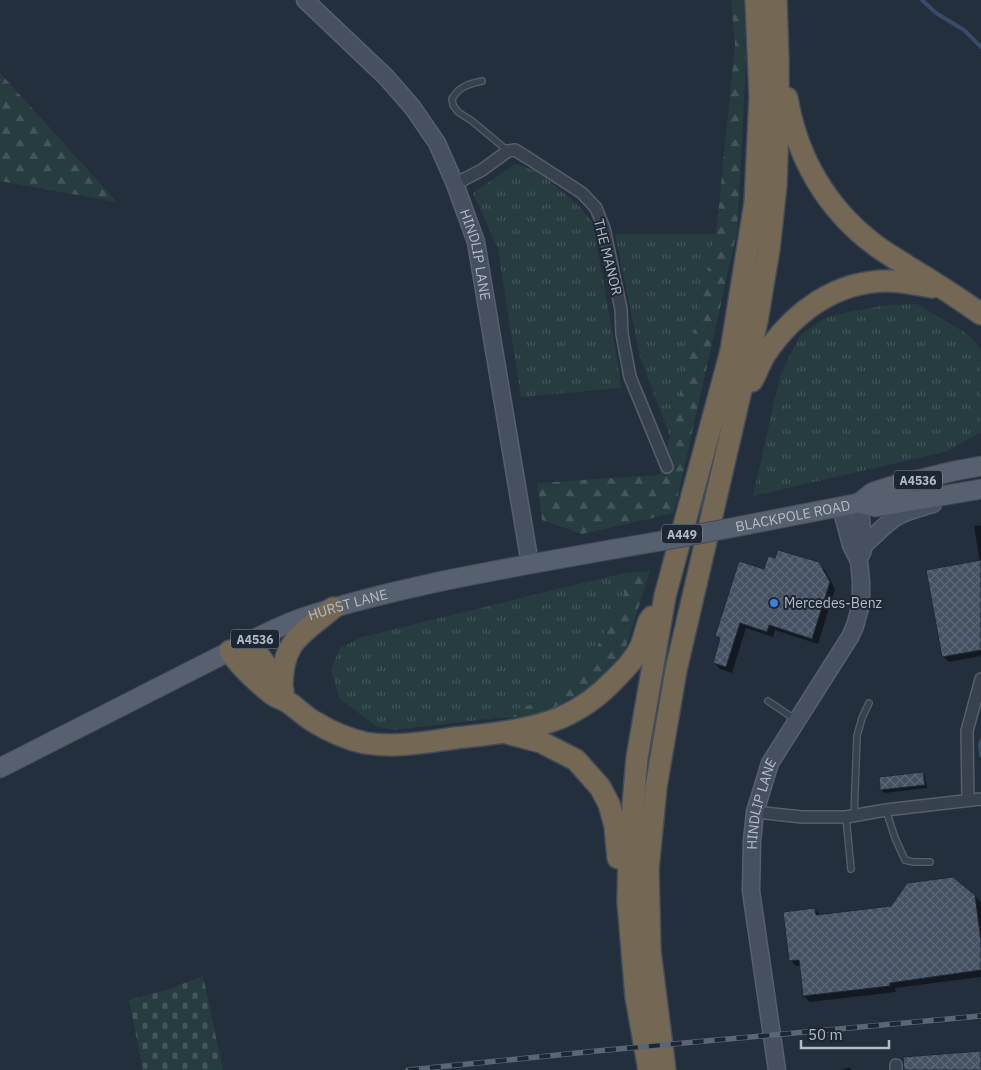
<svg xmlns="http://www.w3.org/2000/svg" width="981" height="1070" viewBox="0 0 981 1070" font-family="'IBM Plex Sans',sans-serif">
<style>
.grass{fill:url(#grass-tufts)}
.forest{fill:url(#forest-firs)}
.cemetery{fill:url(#cemetery-stones)}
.shadow{fill:#0007}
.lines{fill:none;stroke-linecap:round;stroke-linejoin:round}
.stream{stroke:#394c67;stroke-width:4}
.building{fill:url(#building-cross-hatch);stroke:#1f2835}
.lane-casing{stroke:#565f6c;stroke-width:8}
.street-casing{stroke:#565f6c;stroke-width:14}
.secondary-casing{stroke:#565f6c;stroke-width:19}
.primary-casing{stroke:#414a57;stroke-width:21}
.highway-casing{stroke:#434c59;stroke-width:24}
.lane{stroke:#38414e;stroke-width:5.5}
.street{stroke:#38414e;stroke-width:11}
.secondary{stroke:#465061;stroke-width:16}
.primary{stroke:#56606e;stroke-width:19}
.highway{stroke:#746855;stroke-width:21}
.rail-casing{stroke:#5a6575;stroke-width:5.5}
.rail{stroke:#1d2633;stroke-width:4;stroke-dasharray:11;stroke-linecap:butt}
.primary-bridge-casing{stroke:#414a57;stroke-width:21;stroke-linecap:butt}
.primary-bridge{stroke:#56606e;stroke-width:19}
.shop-dot{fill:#3f7fe0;stroke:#1d2633;stroke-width:2}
.labels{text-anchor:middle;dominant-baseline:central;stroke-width:4;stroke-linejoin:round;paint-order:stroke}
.shield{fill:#1d2633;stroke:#878f9c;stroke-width:1}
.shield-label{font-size:12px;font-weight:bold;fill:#b4bcc9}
.street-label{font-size:14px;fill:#b4bcc9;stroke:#1d2633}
.poi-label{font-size:14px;fill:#b4bcc9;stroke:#1d2633;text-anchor:start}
</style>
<defs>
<pattern id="grass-tufts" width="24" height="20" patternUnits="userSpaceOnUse" patternTransform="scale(1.25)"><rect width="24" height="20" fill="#263c3f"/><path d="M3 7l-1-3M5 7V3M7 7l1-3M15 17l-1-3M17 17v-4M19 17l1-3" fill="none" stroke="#435659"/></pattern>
<pattern id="forest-firs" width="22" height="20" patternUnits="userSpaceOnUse" patternTransform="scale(1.25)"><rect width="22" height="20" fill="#263c3f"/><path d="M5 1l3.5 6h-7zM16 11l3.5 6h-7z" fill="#435659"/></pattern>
<pattern id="cemetery-stones" width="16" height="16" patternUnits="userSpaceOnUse" patternTransform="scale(1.25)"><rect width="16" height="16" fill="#263c3f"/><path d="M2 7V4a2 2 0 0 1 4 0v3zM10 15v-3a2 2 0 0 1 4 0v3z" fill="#435659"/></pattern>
<pattern id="building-cross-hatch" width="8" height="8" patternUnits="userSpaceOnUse" patternTransform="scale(1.25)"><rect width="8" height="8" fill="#455162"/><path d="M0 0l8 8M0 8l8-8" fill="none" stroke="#5d6877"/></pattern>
</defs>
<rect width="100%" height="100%" fill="#242f3e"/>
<!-- grass -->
<path class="grass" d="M515,164l24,8 40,34 14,17 24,135 4,30 -100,9 -23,-148 -25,-56z
M615,234h101l-46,202 -30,-79z
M917,304l52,31 12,15v82l-33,19 -195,45 27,-120 20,-41 25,-17 23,-6 39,-7z
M624,573v24l-37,68 -45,36 -54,18 -95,11 -17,-4 -37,-28 -8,-28 9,-22 22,-11z"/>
<!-- forest -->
<path class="forest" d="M731,0h13l2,65 -9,167 -63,281 -92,21 -40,-14 -5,-37 122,-8 11,-39 46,-201 19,-191z
M0,73l117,129 -117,-21z
M650,571l-26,82 -29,33 -55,29 -52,4 54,-18 45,-36 37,-68v-24z"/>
<!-- cemetery -->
<path class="cemetery" d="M203,976l20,94h-80l-14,-70 40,-11z"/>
<!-- shadow -->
<path class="shadow" d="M981,525v131l-32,6 -6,-6 37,-94 -6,-36z
M818,563l7,7 10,19 -17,55 -43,-14 -2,7 -27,-9 -14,45 -12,-4 -6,-6 7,-23 -5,-4 49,-66z
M923,773l2,3 2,12 -43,5 -2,-3 -2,-12z
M975,896l6,6v75l-86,11 1,4 -86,10 -6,-6 -3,-30h-5l-6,-6 25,-51 6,7z
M849,1067l3,3h-11z"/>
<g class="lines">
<!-- stream -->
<path class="stream" d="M922,0l14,13 28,17 17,17
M981,741l-1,4 1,10"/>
</g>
<!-- building -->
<path class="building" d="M778,550l41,12 11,20 -18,57 -43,-14 -2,7 -27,-9 -14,44 -13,-4 7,-25 -5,-2 24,-75 25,8 4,-13 7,2z
M981,560v90l-39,7 -16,-87z
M923,772l2,13 -45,5 -1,-13z
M953,877l22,18 6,46v29l-91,13v3l-87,10 -4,-36 -10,1 -6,-49 32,-4 1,7 75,-9 16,-23z
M981,1051v19h-77l-1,-13z"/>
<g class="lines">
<defs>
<path id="lane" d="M482,81c-13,3 -23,5 -30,18l1,6 5,7 14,9 36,30
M768,701l28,19
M886,810l9,28 10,22 8,2h17
M854,816l3,-80 5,-18 7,-15
M846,817l5,52"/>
<path id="street" d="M455,184l27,-14 26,-19 7,-1 13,8 54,35 14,15 8,20 17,81 1,25 8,43 37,90
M968,800l-1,-69 14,-52
M755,812l47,5h44l40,-7 95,-11
M896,1065v5"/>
<g id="secondary">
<path id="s1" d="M305,0l81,77 27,31 24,35 18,41 21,58 54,322"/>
<path d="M859,503l5,42 -2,8"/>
<path d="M864,545c11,-9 20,-20 31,-27 11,-7 25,-10 38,-14"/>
<path id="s2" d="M777,1070l-26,-179 1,-50 3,-29 15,-49 80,-126 5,-11 6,-22v-23l-2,-20 -8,-16 -10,-38"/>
</g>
<g id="primary">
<path d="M859,503l14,-11 19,-6 62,-15 27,-5"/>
<path id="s3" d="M725,529l134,-26 17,4 105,-18"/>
<path id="s4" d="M0,768l230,-117c24,-12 47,-24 72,-33 49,-17 100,-28 150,-39 70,-14 139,-26 209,-38"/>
</g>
<path id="highway" d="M787,98c10,60 40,111 88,147 10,8 22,14 32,21 25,15 50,31 74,48
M752,381c5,-9 8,-19 14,-28 28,-41 70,-72 121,-72 16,0 31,4 46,6
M249,642l33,45 1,4
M230,651c10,16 27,31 42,43 5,4 12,5 17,9 8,5 15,13 24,18 16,10 34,18 52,22 30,5 61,-1 91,-5 34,-4 71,-7 104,-20 21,-9 40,-23 55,-39 10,-10 20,-20 26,-33 3,-8 5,-17 8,-25l3,-4
M282,687c0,-46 19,-52 51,-79
M507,733l34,9 35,18 24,27 9,17 6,22 3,32
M649,1070l-13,-73 -8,-95 1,-49 8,-95 28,-162 66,-245 24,-148 5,-106 -4,-97
M665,1070l-15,-119 -2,-82 8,-82 20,-117 81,-349 12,-72 7,-64 2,-61v-64l-2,-60"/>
</defs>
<!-- lane casing -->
<use href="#lane" class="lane-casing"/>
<!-- street casing -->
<use href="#street" class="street-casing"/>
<!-- secondary casing -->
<use href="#secondary" class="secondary-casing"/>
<!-- primary casing -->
<use href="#primary" class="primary-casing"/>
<!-- highway casing -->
<use href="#highway" class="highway-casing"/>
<!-- lane -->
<use href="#lane" class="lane"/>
<!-- street -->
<use href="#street" class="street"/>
<!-- secondary -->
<use href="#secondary" class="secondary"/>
<!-- primary -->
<use href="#primary" class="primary"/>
<!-- highway -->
<use href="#highway" class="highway"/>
<defs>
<path id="rail" d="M408,1070l199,-20 374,-34"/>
</defs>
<!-- rail casing -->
<use href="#rail" class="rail-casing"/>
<!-- rail -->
<use href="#rail" class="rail"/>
<defs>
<path id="primary-bridge" d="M661,541l64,-12"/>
</defs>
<!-- primary-bridge casing -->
<use href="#primary-bridge" class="primary-bridge-casing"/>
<!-- primary-bridge -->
<use href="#primary-bridge" class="primary-bridge"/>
</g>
<!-- markers -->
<circle class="shop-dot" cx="774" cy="603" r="5"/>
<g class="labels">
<!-- shield labels -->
<g class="shield">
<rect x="894" y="470.5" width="48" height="19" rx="4"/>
<rect x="662" y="524.5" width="40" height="19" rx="4"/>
<rect x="231" y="629.5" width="48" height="19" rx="4"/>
</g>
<g class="shield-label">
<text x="918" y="480">A4536</text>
<text x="682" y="534">A449</text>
<text x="255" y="639">A4536</text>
</g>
<!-- street labels -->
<g class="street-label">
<text stroke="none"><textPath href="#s1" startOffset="314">HINDLIP LANE</textPath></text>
<text transform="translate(608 257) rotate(76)">THE MANOR</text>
<text stroke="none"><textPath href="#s3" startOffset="69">BLACKPOLE ROAD</textPath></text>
<text stroke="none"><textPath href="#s4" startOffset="385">HURST LANE</textPath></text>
<text stroke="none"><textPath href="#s2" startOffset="269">HINDLIP LANE</textPath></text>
</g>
<!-- poi labels -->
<g class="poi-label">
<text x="784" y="603">Mercedes-Benz</text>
</g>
</g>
<!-- scale -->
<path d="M801 1040v8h88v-8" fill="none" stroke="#b4bcc9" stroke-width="2.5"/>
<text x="808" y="1040" font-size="15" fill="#b4bcc9" stroke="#1d2633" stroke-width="4" paint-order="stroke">50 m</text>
</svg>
